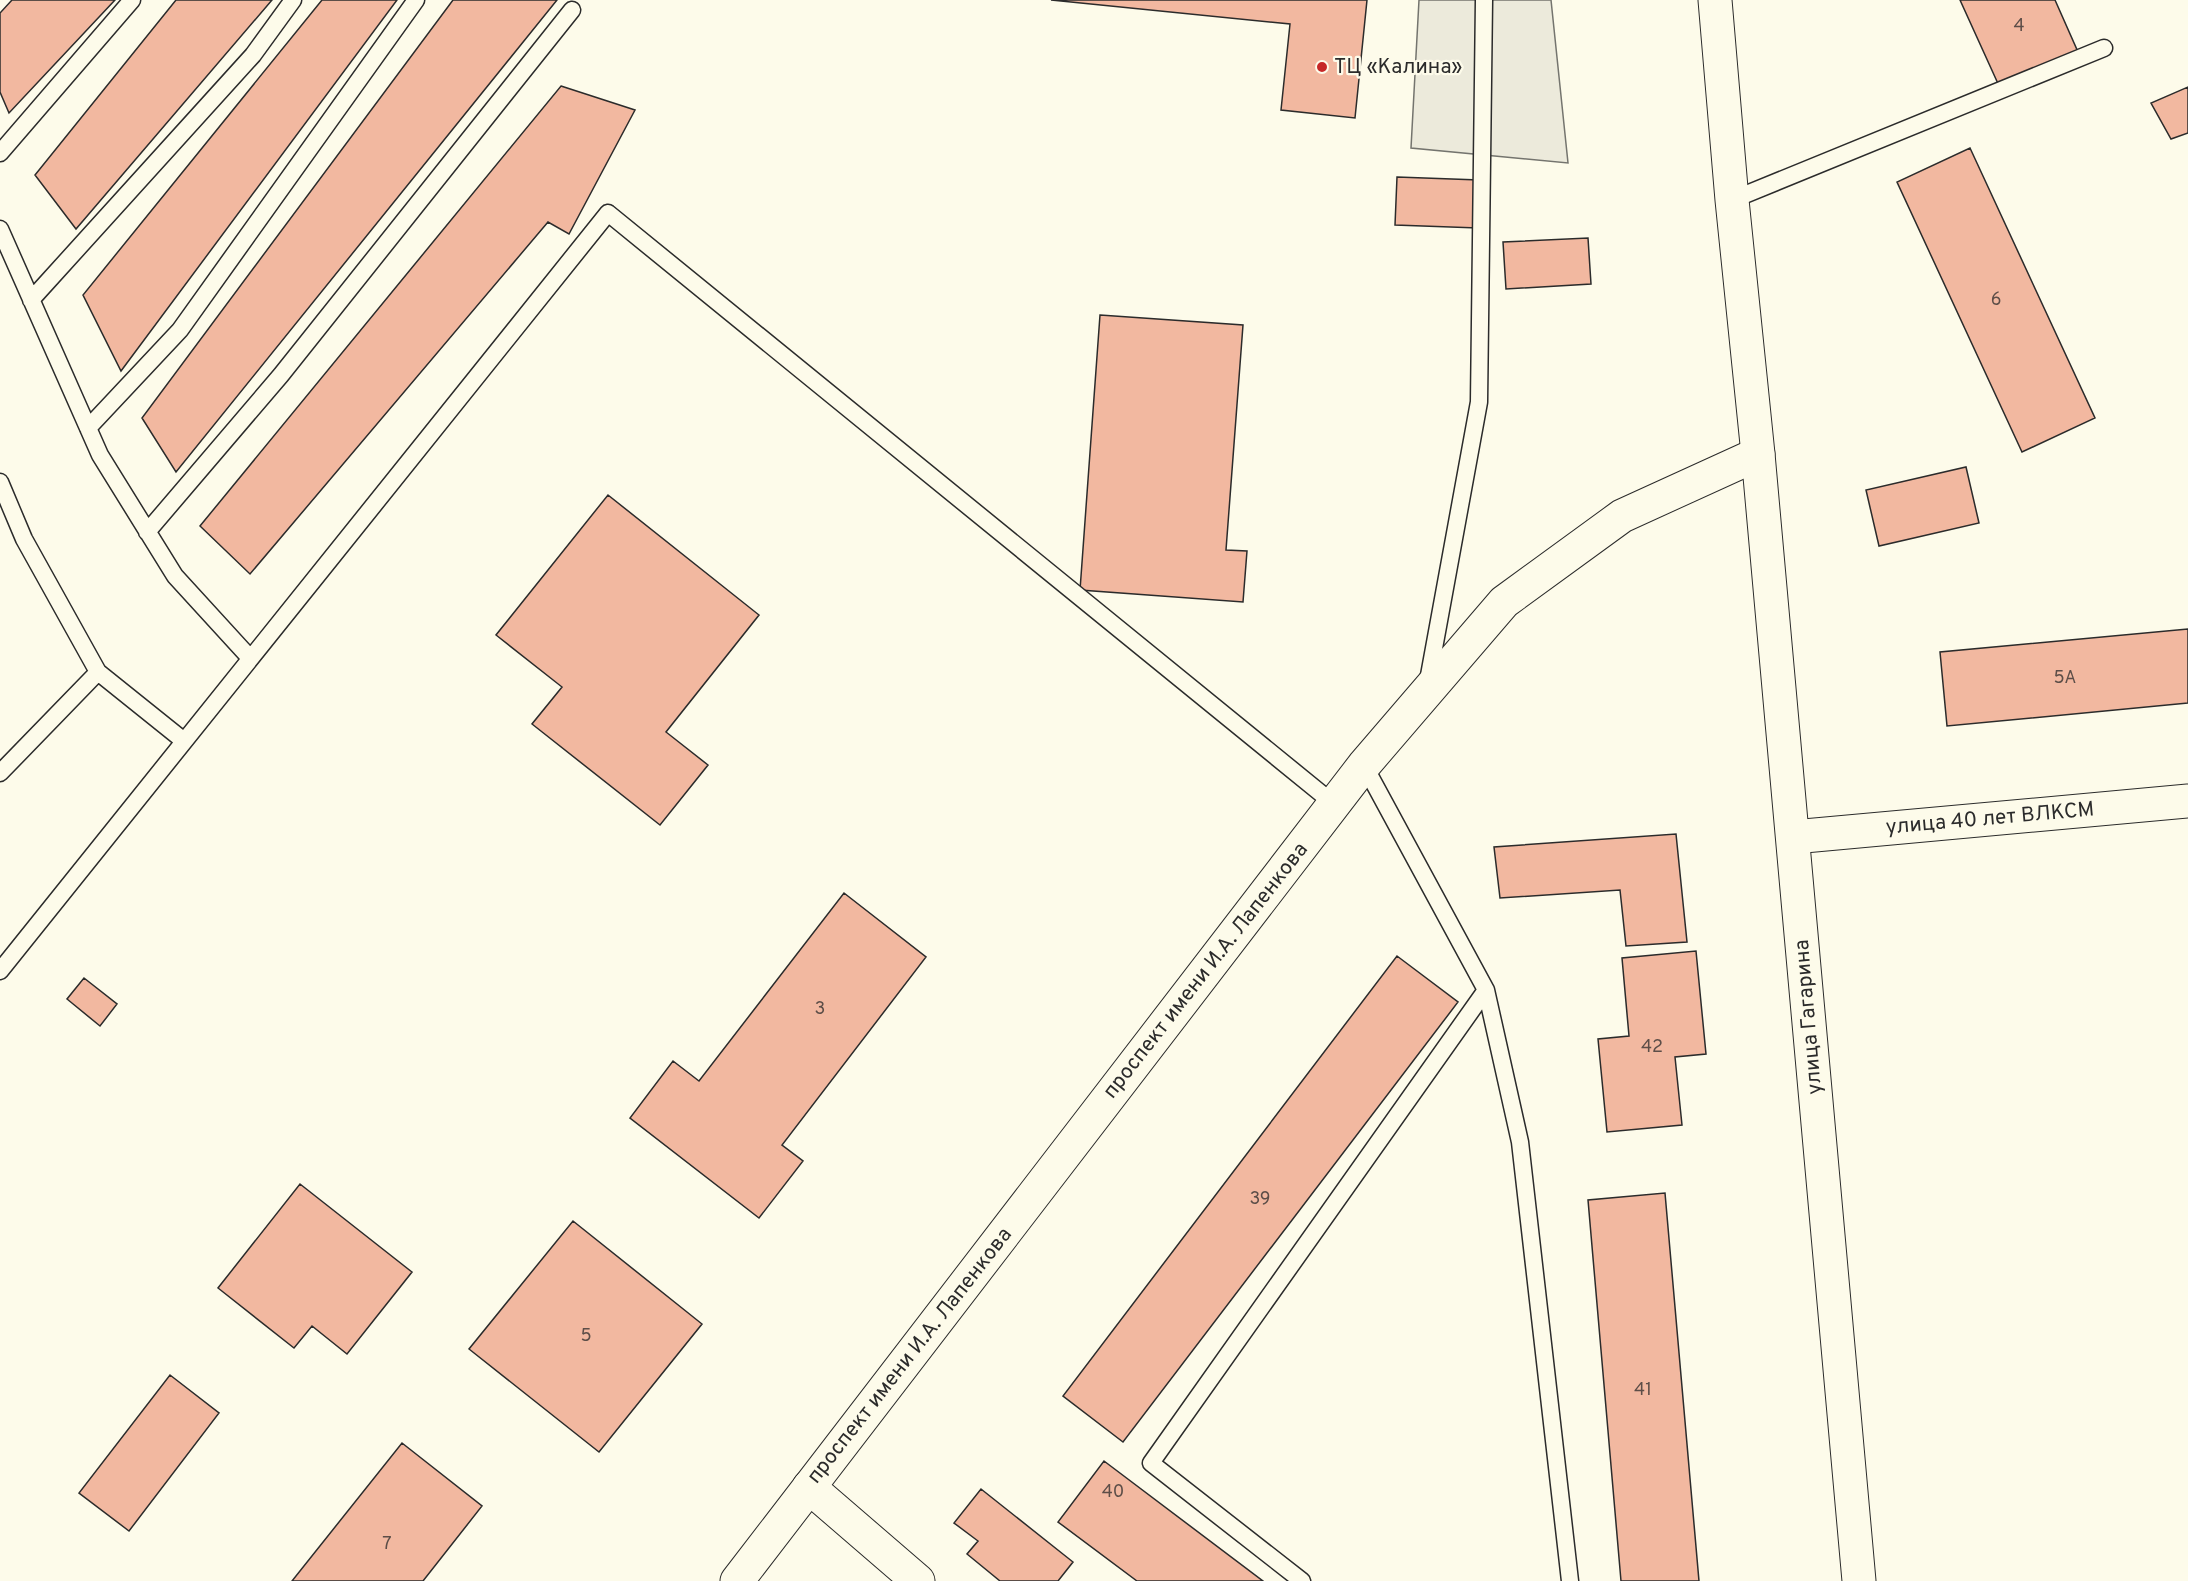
<svg xmlns="http://www.w3.org/2000/svg" width="2188" height="1581" viewBox="0 0 2188 1581" font-family="Overpass,sans-serif">
<style>
.parking{fill:#eceadb;stroke:#74746e;stroke-width:1.5}
.building{fill:#f2b8a0;stroke:#2b2b2b;stroke-width:1.5}
.lines{fill:none;stroke-linecap:round;stroke-linejoin:round}
.service-casing{stroke:#2b2b2b;stroke-width:19}
.minor-casing{stroke:#2b2b2b;stroke-width:35}
.secondary-casing{stroke:#2b2b2b;stroke-width:35}
.primary-casing{stroke:#2b2b2b;stroke-width:35}
.service{stroke:#fdfbea;stroke-width:16}
.minor{stroke:#fdfbea;stroke-width:33}
.secondary{stroke:#fdfbea;stroke-width:33}
.primary{stroke:#fdfbea;stroke-width:33}
.poi-dot{fill:#c62828;stroke:#fdfbea;stroke-width:2}
.labels{text-anchor:middle;dominant-baseline:central;stroke-width:4.5;stroke-linejoin:round;paint-order:stroke}
.number-label{font-size:18px;fill:#5d4e48}
.poi-label{font-size:21px;fill:#2b2b2b;stroke:#fdfbea;text-anchor:start}
.street-label{font-size:21px;fill:#2b2b2b;stroke:#fdfbea}
</style>
<rect width="100%" height="100%" fill="#fdfbea"/>
<!-- parking -->
<path class="parking" d="M1419,0h132l17,163 -157,-15z"/>
<!-- building -->
<path class="building" d="M12,0h103l-106,113 -9,-21v-79z
M176,0h96l-196,229 -41,-54z
M322,0h75l-276,371 -38,-76z
M453,0h104l-381,472 -34,-54z
M1051,0h316l-12,118 -74,-8 9,-86z
M1960,0h95l23,52 -78,36z
M561,86l74,24 -66,124 -21,-12 -298,352 -50,-48z
M2188,87v46l-17,6 -20,-36z
M1970,148l125,270 -73,34 -125,-270z
M1397,177l82,3 -1,48 -83,-3z
M1588,238l3,46 -85,5 -3,-47z
M1100,315l143,10 -17,225 21,1 -4,51 -163,-12z
M1966,467l13,56 -100,23 -13,-56z
M608,495l151,120 -93,117 42,33 -48,60 -128,-101 30,-37 -66,-52z
M2188,629v74l-241,23 -7,-74z
M1676,834l11,108 -61,4 -6,-56 -120,8 -6,-51z
M844,893l82,64 -144,188 21,16 -44,57 -129,-100 43,-57 26,20z
M1696,951l10,103 -31,3 7,68 -75,7 -9,-93 31,-3 -7,-78z
M1397,956l61,46 -335,440 -60,-46z
M84,978l33,26 -17,22 -33,-27z
M300,1184l112,88 -65,82 -35,-28 -18,22 -76,-60z
M1665,1193l34,388h-78l-33,-381z
M573,1221l129,103 -103,128 -130,-103z
M170,1375l49,38 -90,118 -50,-38z
M402,1443l80,63 -59,75h-131z
M1104,1461l159,120h-126l-79,-59z
M981,1489l92,73 -15,19h-58l-33,-27 11,-13 -24,-18z"/>
<g class="lines">
<defs>
<path id="service" d="M0,153l132,-153
M1732,200l372,-152
M0,229l100,226 75,121 75,82
M31,300l222,-245 40,-55
M88,428l92,-98 236,-330
M0,482l24,57 74,133 86,69
M147,532l134,-157 291,-365
M1428,681l51,-279 5,-402
M1364,765l122,225 34,152 50,439
M0,773l98,-101
M0,971l608,-758 726,591
M1302,1581l-151,-118 335,-473"/>
<path id="minor" d="M809,1487l109,94"/>
<path id="secondary" d="M1793,837l395,-36
M737,1581l627,-816 140,-163 118,-86 136,-62"/>
<path id="primary" d="M1715,0l17,200 26,254 101,1127"/>
</defs>
<!-- service casing -->
<use href="#service" class="service-casing"/>
<!-- minor casing -->
<use href="#minor" class="minor-casing"/>
<!-- secondary casing -->
<use href="#secondary" class="secondary-casing"/>
<!-- primary casing -->
<use href="#primary" class="primary-casing"/>
<!-- service -->
<use href="#service" class="service"/>
<!-- minor -->
<use href="#minor" class="minor"/>
<!-- secondary -->
<use href="#secondary" class="secondary"/>
<!-- primary -->
<use href="#primary" class="primary"/>
</g>
<!-- markers -->
<circle class="poi-dot" cx="1322" cy="67" r="6"/>
<g class="labels">
<!-- number labels -->
<g class="number-label">
<text x="2019" y="26">4</text>
<text x="1996" y="300">6</text>
<text x="2065" y="678">5А</text>
<text x="820" y="1009">3</text>
<text x="1652" y="1047">42</text>
<text x="1260" y="1199">39</text>
<text x="586" y="1336">5</text>
<text x="1643" y="1390">41</text>
<text x="1113" y="1492">40</text>
<text x="387" y="1544">7</text>
</g>
<!-- poi labels -->
<g class="poi-label">
<text x="1334" y="67">ТЦ «Калина»</text>
</g>
<!-- street labels -->
<g class="street-label">
<text transform="translate(1990 819) rotate(-5)">улица 40 лет ВЛКСМ</text>
<text transform="translate(1206 971) rotate(-52)">проспект имени И.А. Лапенкова</text>
<text transform="translate(1809 1017) rotate(-95)">улица Гагарина</text>
<text transform="translate(910 1356) rotate(-52)">проспект имени И.А. Лапенкова</text>
</g>
</g>
</svg>
